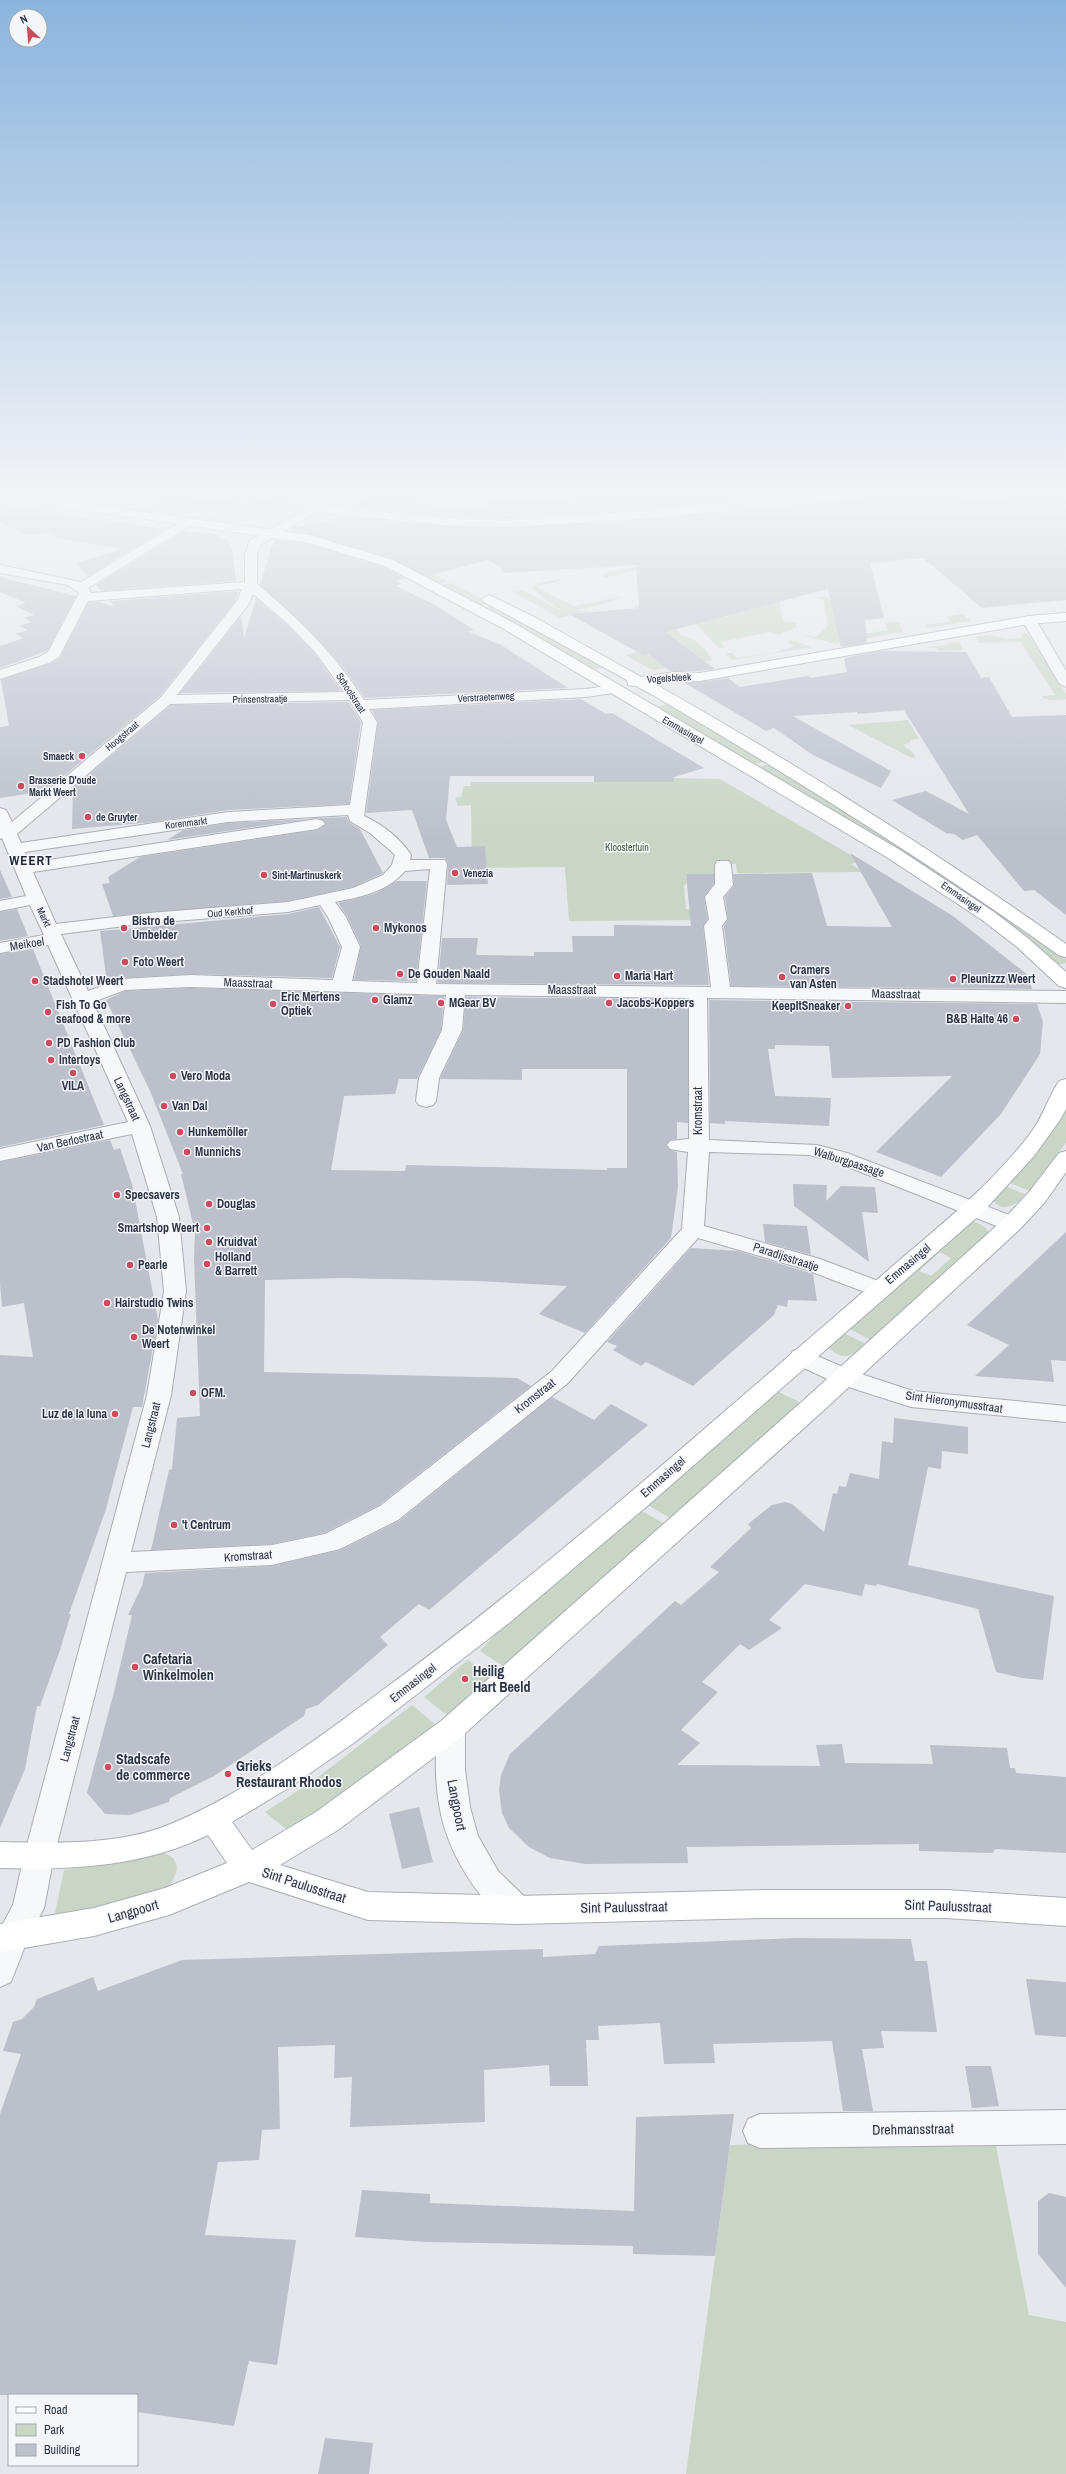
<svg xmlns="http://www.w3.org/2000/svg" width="1066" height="2474" viewBox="0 0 1066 2474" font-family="'Archivo Narrow',sans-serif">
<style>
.green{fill:#c9d6c5;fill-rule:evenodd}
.water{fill:#9fb4cc}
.building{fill:#bbc0ca}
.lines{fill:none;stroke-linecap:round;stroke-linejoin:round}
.street-casing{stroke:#a9aeb7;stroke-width:2}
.secondary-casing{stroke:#a9aeb7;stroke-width:2}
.street{fill:#f7f8fa;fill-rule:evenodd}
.secondary{fill:#fff;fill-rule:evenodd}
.poi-dot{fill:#d1495b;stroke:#f4f6f9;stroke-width:1.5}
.labels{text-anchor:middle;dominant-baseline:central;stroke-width:3;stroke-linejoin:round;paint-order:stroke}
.far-street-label{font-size:10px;fill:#2b3445;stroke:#f4f6f9}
.far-poi-label{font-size:10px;font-weight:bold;fill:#2b3445;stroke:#f4f6f9;text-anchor:start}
.far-park-label{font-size:10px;fill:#3f6138;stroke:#f4f6f9}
.poi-label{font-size:12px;font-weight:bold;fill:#2b3445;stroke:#f4f6f9;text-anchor:start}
.street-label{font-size:12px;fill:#2b3445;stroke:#f4f6f9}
.far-district-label{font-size:13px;font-weight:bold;letter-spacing:1px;fill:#1d2536;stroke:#f4f6f9}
.near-poi-label{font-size:14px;font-weight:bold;fill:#2b3445;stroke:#f4f6f9;text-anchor:start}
.near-street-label{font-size:14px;fill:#2b3445;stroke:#f4f6f9}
</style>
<rect width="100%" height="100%" fill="#e4e7ec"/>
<!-- green -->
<path class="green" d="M80,492h240l-30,18 -26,5 -54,-4z
M32,493l209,30 -6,3 -211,-29z
M319,534l97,33 32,14 -10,3 -66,-30 -61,-17z
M636,567l8,1 -39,10 -4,-3 8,-4z
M560,579l2,1 -26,7 38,19 49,-10c-19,8 -46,19 -67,11 -5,-3 -19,-15 -25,-19l7,-5z
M451,583l40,20 -13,3 -36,-21z
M728,586l17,1 10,7 15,4h21l-12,2 4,22h13v5l-17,8 -9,-3 -50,10 5,5 -6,1 -40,-42 -6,-3 9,-3 39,18 46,-13z
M522,590l36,19 32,2 -30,7 -49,-27z
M826,597l4,2 10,39 47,-8 -2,-8h15l2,10 -66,12 -35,-9 15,2 12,-11 -5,-27 -13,-1z
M494,605l109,62 -14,4 -107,-63z
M639,605l21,3 21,27 15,6 10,9 6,10 -57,10 -5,-1 -24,-14 11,-3 6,3 5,-1 10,8 38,-7 -59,-45 -2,-3z
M962,614l9,7 -43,7 -4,-3 27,-3 -5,-5z
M1022,634h6l38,60v5l-15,1 -8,-2 -1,-2 13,-1 -34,-53 -42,1 -3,-5c15,-8 30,5 45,-1z
M791,640l21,7 -81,13 -5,-7h6l5,5 36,-5 22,-7 -9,-4z
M959,642l4,8 -25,1 -2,-3h-10z
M668,704l99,57 -17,5 -97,-58z
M908,720l11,19 -9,1v3l-7,2 8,6 5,6 -4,1 -64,-33z
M771,763l58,34 227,154 10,8v4l-10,2 -302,-197z
M674,778l46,1 141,82 -10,3 13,8 -127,1 -1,-9h-17v10h-33l1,9 -3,3 2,23h20l2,11 -139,1 -4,-54 -93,1 -1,-63 -13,1 -3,-8 6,-1 3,-11h7v-4h203z
M1066,1105v38l-37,48 -21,-9z
M1004,1186l21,8c-7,10 -24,21 -32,5z
M970,1221c8,1 15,4 19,12l-3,4 -115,103 -26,-13zM940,1252l11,6 -20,18 -12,-5z
M840,1331l26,13c-14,12 -23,18 -38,3z
M775,1390l26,13 -131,115 -24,-14z
M640,1510l25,14 -162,142 -23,-15 33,-36z
M468,1660l23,17 -43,39 -24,-19z
M412,1705l24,20 -145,108 -26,-21 48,-31z
M153,1851c29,3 29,20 13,39l-112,28 10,-48 42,-7z
M994,2136l35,179 37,7v152h-380l44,-329z"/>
<!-- water -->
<path class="water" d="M112,492h50l82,12 12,-2 18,-10h22l-25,15 -25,4z"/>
<!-- building -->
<path class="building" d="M378,492h42l-10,9 74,9 5,-13 86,5 -4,-10h264l-232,20 -98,6 -68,-2 -84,-9z
M898,492h47l19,9 102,-9v108l-84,8 -59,-50 -53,5 14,55 -19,2 2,23 -26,4 -13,-58 -162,43 49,37 -15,2h-30l-22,-17 -5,1 -74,-41 70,-6 -3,-43 -131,8 -3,-5 -14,-8 -61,16 -34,-17 -83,-25 -22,-4 6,-3 36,-6 9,-5 104,10 61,2 111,-6 276,-26z
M0,502l50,10 115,17 -77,47 -12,-13 46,-14 -67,-11 -6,-6 -12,3 -11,-1 -26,-12z
M184,531l29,3 14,5 5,10 4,32 -135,10 -5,-6z
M276,540l33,4 75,23 22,12 -11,1 7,4 -6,2 39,19 39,25 -7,1 34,14 67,43 -203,10 -23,-32 -26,-29 -56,-52 12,-40z
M0,577l76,19 -29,55 -47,17v-22l24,-8 -9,-4 13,-4 -9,-4 13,-4 -8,-4 10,-3 -18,-9 10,-3 -26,-11z
M238,591l-2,9 -76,96 -114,95 -46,7v-71l9,-1 -8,-46 48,-16 11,-6 29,-56h10l15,4 -4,-5z
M256,599l29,24 30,31 26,37 -161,2 61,-77 3,22z
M880,651l86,1 15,26 8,-1 23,40 54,-2v200l-32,-25 -10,1 -47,-56 -14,5 -9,-6 -8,-1 -54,-33 34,-9 43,23 -65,-104 -47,4v-2l-64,4 98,55 -10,17 -68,-33 -39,-27 -8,3 -83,-49h17l28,-4 12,9 68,-11 3,2 36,-6 -3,-14z
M581,699l25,15 6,-1 92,55 -30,9v5h-80v-6h-144l-4,44 11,27 28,-1 3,38 -41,1 1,-22 -3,-5h-16l-17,-48 -46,3 12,-91 -6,-12z
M348,702l13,20 -12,82 -121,6 -74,12 -82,7 1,-41 98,-83z
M347,817l2,5 11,7 23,44 -30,14 -65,14 -175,15 -11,-32 8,-1 -2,-6 32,-20 177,-27 9,-6 -7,-6z
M308,819l-141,21 16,-10 45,-7z
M850,853l103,63 75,59 4,14 -301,-3 -7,-60 4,-7 -3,-22 9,-11 -1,-12 79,-1 15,53 65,1z
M0,870l12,27 -12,2z
M686,874h28v9l-10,14 3,22 -4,7 6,59 -271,-2 4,-45h36l-2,17 58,1v-4h39l-1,-16h42v-11l77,1z
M397,881h30l-11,100 -62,-1 7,-34 -14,-30 -9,-13 36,-9z
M319,907l21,40 -8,31 -142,-4 -68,4 -15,5 -7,-52 188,-17z
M17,909l11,27 -28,5v-29z
M33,949l71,176 -104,22v-193z
M190,988l254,8 -3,34 -24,49h-18l-4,15 -51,2 -13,74 74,1 1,-6 201,5v-2h20v-99h-105v11l-82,-1 23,-48 3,-34 222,2v124l-11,-1v17l-7,1 -4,5 4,5 7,2 1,35 -7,51 -86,95 -46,-19 28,-28 -89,-5 -136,-3 -77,2 -1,92 253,6 14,8 -152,119 -55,28 -52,11 -121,6 18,-80 3,-1 5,-51 23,-2 -6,-158 1,-26 -14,-58h2l-33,-83 -44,-91 19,-9z
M709,1000l328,4 6,18 -3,32 -39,60 -60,63 -65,-25 76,-76 -120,2 -3,-32 -54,-1v4h-7l7,47 56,2 -2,28 -104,-5v3l-15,-1z
M110,1140l4,10 6,-2 12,36 26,136 -16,87h-9l-27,102 -37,105h2l-11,36 -20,56h-3l-12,63 -25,59v-473l33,2 -9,-54 -22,4 -2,-24v-121z
M793,1184l34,1 -1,16 15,-15 34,1 3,26 -16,-1 7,50 -75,-56z
M763,1224l44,2 4,29 -46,-13z
M1066,1232v129l-15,-1 3,22 -79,-6 34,-31 -42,-20z
M691,1248l47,3 75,23 4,27 -29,-1 -1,7 -9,-2 -4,10 -81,71 -47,-24 -5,4 -28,-16 4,-4 -10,-4z
M552,1397l42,23 17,-16 37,21 -219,185 -10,-6 -39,33 8,8 -70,60 -12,4 -2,7 -90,60 -44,22 -1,4 -39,13 -25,-1 -18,-21 27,-101 18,-77h-4l14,-29 3,-13 127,-7 69,-16 58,-29z
M894,1418l74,9v27l-26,-3 -1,18 -13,-2 -20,98 146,31 -11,84 -21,-2 -26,-6 -18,-63 -101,-25 -1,2 -11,-2 -3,12 -57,-12 -36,36 13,8 -33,22 -9,-6 -38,38 16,10 -37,38 19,13 -23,22 143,1 -4,-21 26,-1 3,19 88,1 -3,-19 77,3 3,20h5l1,5 50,4v76l-71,-4 -2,4 -74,-2v-7l-232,3 1,16 -103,1 -35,-6 -21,-11 -20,-19 -7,-15 -3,-23 2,-15 9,-21 165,-153 6,4 38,-33 -9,-5 41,-39 -3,-4 24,-19 13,-3 7,2 32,28 9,-39 4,1 2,-8 7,1 4,-14 29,6 3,-38 11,2z
M419,1807l14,55 -31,7 -13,-55z
M796,1938l115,1 4,22h12l10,71 -56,-1 3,17 -22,1 11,62h-30l-11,-70 -119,3 2,19 -51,1 -4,-41 -62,3 1,14h-13l2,46h-38l-1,-21 -65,5 1,52 -135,5 2,-50 -18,1 1,-33 -57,2 2,82 -18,1 -3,30 -41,2 -13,73 91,5 -19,125 -28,-4 -15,65 -97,-14v-17h-137v-281l21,-60 -18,-3 10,-29 9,-3 12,-12 3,-8 56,-22 5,14 84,-31 361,-11v8l52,-3 4,-8z
M1026,1979l40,3v55l-31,-2z
M965,2066h26l8,40 -27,2z
M734,2114l-19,142 -82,-2v-8l-207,-4 -71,-5 7,-47 68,4v9l204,8 2,-94z
M1049,2193l17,4v91l-28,-34v-53z
M325,2438l48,5 -4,31h-51z"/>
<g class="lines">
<defs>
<path id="street" d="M326,492h13l-15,14c60,5 120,15 181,13 131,-2 261,-27 392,-27l-6,3 -276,26 -111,6 -61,-2 -127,-13 -56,33 -3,10v29c42,35 78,70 107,116l222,-11 27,-4 7,4 -7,4 -27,4 -217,12 8,13 -13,94c19,9 36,22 47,39l-1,5h35l2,4 -11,120 275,3 -7,-61 5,-7 -4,-22 10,-13v-19l2,-4h12l2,4 2,20 -10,12 4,22 -5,7 8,61 336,4v12l-359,-5 2,142 108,5 30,8 173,66 3,5 -3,5 -8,2 -8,-2 -171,-68 -24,-6 -100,-3 -5,74 116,33 66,25 3,5 -3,5 -8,2 -8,-2 -66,-25 -106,-31 -130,145 -170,137 -58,29 -68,16 -146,7 -72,284 -10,52 -17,33 -16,41 -11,5v-58l13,-24 11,-49 123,-461 17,-104 -7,-74 -25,-83 -132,27v-12l128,-27 -80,-177 -48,8v-10l44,-8 -14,-30 -30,6v-10l26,-5 -24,-58 -2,1v-31l6,2 6,12 149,-125 76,-96 5,-12 -154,12 -29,56 -10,6 -49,16v-9l39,-13 9,-5 31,-59 -11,-8 -68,-12v-8l81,17 104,-63 6,4 -2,3 -101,62 3,5 154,-11v-27l5,-15 50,-27zM253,594l33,28 30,31 28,39 -167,3 71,-90zM349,700l14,22 -13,83 -122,7 -207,31 -4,-9 153,-130zM348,815l2,6 20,12 22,19 3,3 -3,10 -9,10 -30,13 -65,14 -139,11 -93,11 -23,-52 284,-43 8,-5 -2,-3 -6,-2 -288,44 -4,-11 203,-30zM430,869l-13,114 -65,-2 8,-34 -14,-30 -11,-15c26,-5 52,-10 70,-31zM320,905l8,12 14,30 -9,33 -143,-5 -68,4 -34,12 -27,-57 88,-11 139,-11zM190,987l256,8 -4,35 -23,48 -3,23 3,4 7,2 7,-2 3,-4 3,-23 23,-48 3,-35 224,3v141l-19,2 -3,4 3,4 18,3 -6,77 -130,142 -172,135 -55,28 -53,11 -141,7 40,-157 15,-104 -7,-74 -29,-91 -57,-124 32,-12z
M1029,616l7,4 30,51v16l-7,-4 -37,-63z
M801,1349l51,22 61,20 153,15v16l-155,-15 -75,-24 -43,-20 -4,-6 4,-6z
M451,1717l10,4 4,8v41l5,37 8,29 20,35 30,29 5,10 -5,10 -11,4c-30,-11 -58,-56 -69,-86 -10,-26 -13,-57 -12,-85 0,-11 -1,-22 5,-32z
M1066,2110v34l-306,4 -12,-5 -5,-12 5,-12 12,-5z"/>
<path id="secondary" d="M0,492l310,43 83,25 119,62 388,228 94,62 35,27 37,33v16l-7,-2 -42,-39 -35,-27 -94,-62 -386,-230 -117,-62 -76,-23 -309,-45z
M489,595l47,23 105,59 34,-5 25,1 329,-57 37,-3v8l-37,3 -329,57 -25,-1 -22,3c142,80 280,167 413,261v13l-6,-1c-132,-94 -269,-180 -409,-262l-15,-8 -8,-1 -1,-5 -143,-78 -2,-3z
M1066,1079v30l-6,11 -26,36 -52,57 -336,294 -137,116 -154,119 -65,45 -58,35 20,28 64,-38 125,-91 365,-323 198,-179 25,-27 30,-39 7,-2v21l-21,30 -25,27 -196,181 -363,327 -123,93 -58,35 88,27 149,4 249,-6h180l120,8v28l-120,-8h-180l-249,6 -149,-4 -119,-38 -80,33 -75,21 -94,16v-28l94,-16 71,-20 62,-25 -19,-28c-65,32 -137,35 -208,33v-26c56,1 120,4 173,-19 69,-29 139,-80 199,-125 119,-87 233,-183 345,-280 59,-51 119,-102 178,-154 47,-40 97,-80 135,-130 13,-17 18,-36 29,-53z"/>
</defs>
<!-- street casing -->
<use href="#street" class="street-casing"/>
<!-- secondary casing -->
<use href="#secondary" class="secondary-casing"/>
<!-- street -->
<use href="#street" class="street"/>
<!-- secondary -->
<use href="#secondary" class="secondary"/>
</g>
<!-- sky -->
<linearGradient id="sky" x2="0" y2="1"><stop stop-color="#8bb4dd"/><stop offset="0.59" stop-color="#f3f4f6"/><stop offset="1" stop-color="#f3f4f6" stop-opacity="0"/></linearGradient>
<rect width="1066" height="839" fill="url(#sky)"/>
<!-- markers -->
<g class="poi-dot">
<circle cx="82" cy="756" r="4"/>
<circle cx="21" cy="786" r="4"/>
<circle cx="88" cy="817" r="4"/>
<circle cx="455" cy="873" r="4"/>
<circle cx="264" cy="875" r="4"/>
<circle cx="124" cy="928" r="4"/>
<circle cx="376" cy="928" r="4"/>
<circle cx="125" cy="962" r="4"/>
<circle cx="400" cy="974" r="4"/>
<circle cx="617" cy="976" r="4"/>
<circle cx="782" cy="977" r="4"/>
<circle cx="953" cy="979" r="4"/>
<circle cx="35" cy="981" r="4"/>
<circle cx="375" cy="1000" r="4"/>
<circle cx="441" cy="1003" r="4"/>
<circle cx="609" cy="1003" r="4"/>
<circle cx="273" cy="1004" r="4"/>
<circle cx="848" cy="1006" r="4"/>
<circle cx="48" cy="1012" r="4"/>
<circle cx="1016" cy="1019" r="4"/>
<circle cx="49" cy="1043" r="4"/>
<circle cx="51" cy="1060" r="4"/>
<circle cx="73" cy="1073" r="4"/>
<circle cx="173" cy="1076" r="4"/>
<circle cx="164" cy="1106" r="4"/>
<circle cx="180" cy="1132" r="4"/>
<circle cx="187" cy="1152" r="4"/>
<circle cx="117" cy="1195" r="4"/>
<circle cx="209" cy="1204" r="4"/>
<circle cx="207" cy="1228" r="4"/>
<circle cx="209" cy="1242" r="4"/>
<circle cx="207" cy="1264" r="4"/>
<circle cx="130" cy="1265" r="4"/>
<circle cx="107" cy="1303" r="4"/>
<circle cx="134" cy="1337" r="4"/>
<circle cx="193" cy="1393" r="4"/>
<circle cx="115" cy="1414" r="4"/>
<circle cx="174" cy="1525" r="4"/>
<circle cx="135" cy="1667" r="4"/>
<circle cx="465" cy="1679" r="4"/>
<circle cx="108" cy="1767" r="4"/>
<circle cx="228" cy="1774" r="4"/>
</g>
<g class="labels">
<!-- far-street labels -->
<g class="far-street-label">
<text transform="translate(669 678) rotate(-3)">Vogelsbleek</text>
<text transform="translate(351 693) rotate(57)">Schoolstraat</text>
<text transform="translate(486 697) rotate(-3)">Verstraetenweg</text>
<text transform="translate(260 699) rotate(-1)">Prinsenstraatje</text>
<text transform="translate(683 730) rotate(30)">Emmasingel</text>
<text transform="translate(122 736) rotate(-40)">Hoogstraat</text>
<text transform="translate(186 823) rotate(-7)">Korenmarkt</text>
<text transform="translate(961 897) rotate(35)">Emmasingel</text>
<text transform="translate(230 912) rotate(-5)">Oud Kerkhof</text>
<text transform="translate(44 917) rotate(65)">Markt</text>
</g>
<!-- far-poi labels -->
<g class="far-poi-label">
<text x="74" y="756" text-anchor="end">Smaeck</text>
<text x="29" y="780">Brasserie D'oude<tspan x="29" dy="12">Markt Weert</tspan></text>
<text x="96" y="817">de Gruyter</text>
<text x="463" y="873">Venezia</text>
<text x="272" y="875">Sint-Martinuskerk</text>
</g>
<!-- far-park labels -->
<g class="far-park-label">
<text x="627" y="847">Kloostertuin</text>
</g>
<!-- poi labels -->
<g class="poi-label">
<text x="132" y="921">Bistro de<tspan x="132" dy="14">Umbelder</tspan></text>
<text x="384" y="928">Mykonos</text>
<text x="133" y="962">Foto Weert</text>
<text x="790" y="970">Cramers<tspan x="790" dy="14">van Asten</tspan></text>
<text x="408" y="974">De Gouden Naald</text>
<text x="625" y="976">Maria Hart</text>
<text x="961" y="979">Pleunizzz Weert</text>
<text x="43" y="981">Stadshotel Weert</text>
<text x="281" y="997">Eric Mertens<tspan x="281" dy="14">Optiek</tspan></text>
<text x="383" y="1000">Glamz</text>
<text x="449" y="1003">MGear BV</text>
<text x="617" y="1003">Jacobs-Koppers</text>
<text x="56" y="1005">Fish To Go<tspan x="56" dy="14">seafood &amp; more</tspan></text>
<text x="840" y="1006" text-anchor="end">KeepItSneaker</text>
<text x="1008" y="1019" text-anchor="end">B&amp;B Halte 46</text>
<text x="57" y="1043">PD Fashion Club</text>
<text x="59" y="1060">Intertoys</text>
<text x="181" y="1076">Vero Moda</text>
<text x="73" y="1086" text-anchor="middle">VILA</text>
<text x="172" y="1106">Van Dal</text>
<text x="188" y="1132">Hunkemöller</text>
<text x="195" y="1152">Munnichs</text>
<text x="125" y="1195">Specsavers</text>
<text x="217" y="1204">Douglas</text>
<text x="199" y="1228" text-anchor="end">Smartshop Weert</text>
<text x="217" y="1242">Kruidvat</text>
<text x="215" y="1257">Holland<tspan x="215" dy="14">&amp; Barrett</tspan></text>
<text x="138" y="1265">Pearle</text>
<text x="115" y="1303">Hairstudio Twins</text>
<text x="142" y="1330">De Notenwinkel<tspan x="142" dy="14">Weert</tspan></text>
<text x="201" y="1393">OFM.</text>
<text x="107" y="1414" text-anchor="end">Luz de la luna</text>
<text x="182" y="1525">'t Centrum</text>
</g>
<!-- street labels -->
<g class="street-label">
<text transform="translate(27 944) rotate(-9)">Meikoel</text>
<text transform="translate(248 983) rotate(2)">Maasstraat</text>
<text x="572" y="990">Maasstraat</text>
<text transform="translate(896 994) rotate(1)">Maasstraat</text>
<text transform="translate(127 1099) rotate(65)">Langstraat</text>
<text transform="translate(698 1111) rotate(-90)">Kromstraat</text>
<text transform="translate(70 1141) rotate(-12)">Van Berlostraat</text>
<text transform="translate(849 1162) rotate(18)">Walburgpassage</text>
<text transform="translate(786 1257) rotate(18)">Paradijsstraatje</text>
<text transform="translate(908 1264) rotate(-40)">Emmasingel</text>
<text transform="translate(535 1396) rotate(-38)">Kromstraat</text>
<text transform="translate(954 1402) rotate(8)">Sint Hieronymusstraat</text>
<text transform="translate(151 1425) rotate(-76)">Langstraat</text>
<text transform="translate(663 1477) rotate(-41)">Emmasingel</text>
<text transform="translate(248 1556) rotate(-4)">Kromstraat</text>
<text transform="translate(413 1683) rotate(-38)">Emmasingel</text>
<text transform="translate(70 1739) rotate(-75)">Langstraat</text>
</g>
<!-- far-district labels -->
<g class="far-district-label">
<text x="31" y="860">WEERT</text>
</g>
<!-- near-poi labels -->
<g class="near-poi-label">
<text x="143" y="1659">Cafetaria<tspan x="143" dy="16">Winkelmolen</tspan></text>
<text x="473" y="1671">Heilig<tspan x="473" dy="16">Hart Beeld</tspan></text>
<text x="116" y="1759">Stadscafe<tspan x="116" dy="16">de commerce</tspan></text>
<text x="236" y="1766">Grieks<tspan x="236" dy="16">Restaurant Rhodos</tspan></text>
</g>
<!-- near-street labels -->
<g class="near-street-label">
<text transform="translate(457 1805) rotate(79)">Langpoort</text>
<text transform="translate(304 1885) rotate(18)">Sint Paulusstraat</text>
<text transform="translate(948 1906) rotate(2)">Sint Paulusstraat</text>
<text transform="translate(624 1907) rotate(-1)">Sint Paulusstraat</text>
<text transform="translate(133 1911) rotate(-16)">Langpoort</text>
<text transform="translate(913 2129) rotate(-1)">Drehmansstraat</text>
</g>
</g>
<!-- legend -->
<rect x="8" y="2394" width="130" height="72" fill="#f4f6f9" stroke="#a4a8b1"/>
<rect x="16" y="2407" width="20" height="6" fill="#ffffff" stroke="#a4a8b1"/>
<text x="44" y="2414" font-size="12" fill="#2b3445">Road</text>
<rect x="16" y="2424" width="20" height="12" fill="#c9d6c5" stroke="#a4a8b1"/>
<text x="44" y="2434" font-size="12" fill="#2b3445">Park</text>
<rect x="16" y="2444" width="20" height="12" fill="#bbc0ca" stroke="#a4a8b1"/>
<text x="44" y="2454" font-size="12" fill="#2b3445">Building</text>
<!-- north arrow -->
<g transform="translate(28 28) rotate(334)"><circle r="19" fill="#f4f6f9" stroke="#a4a8b1"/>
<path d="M0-3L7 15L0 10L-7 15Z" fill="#d1495b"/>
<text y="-6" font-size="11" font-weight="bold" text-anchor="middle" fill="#2b3445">N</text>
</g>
</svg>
